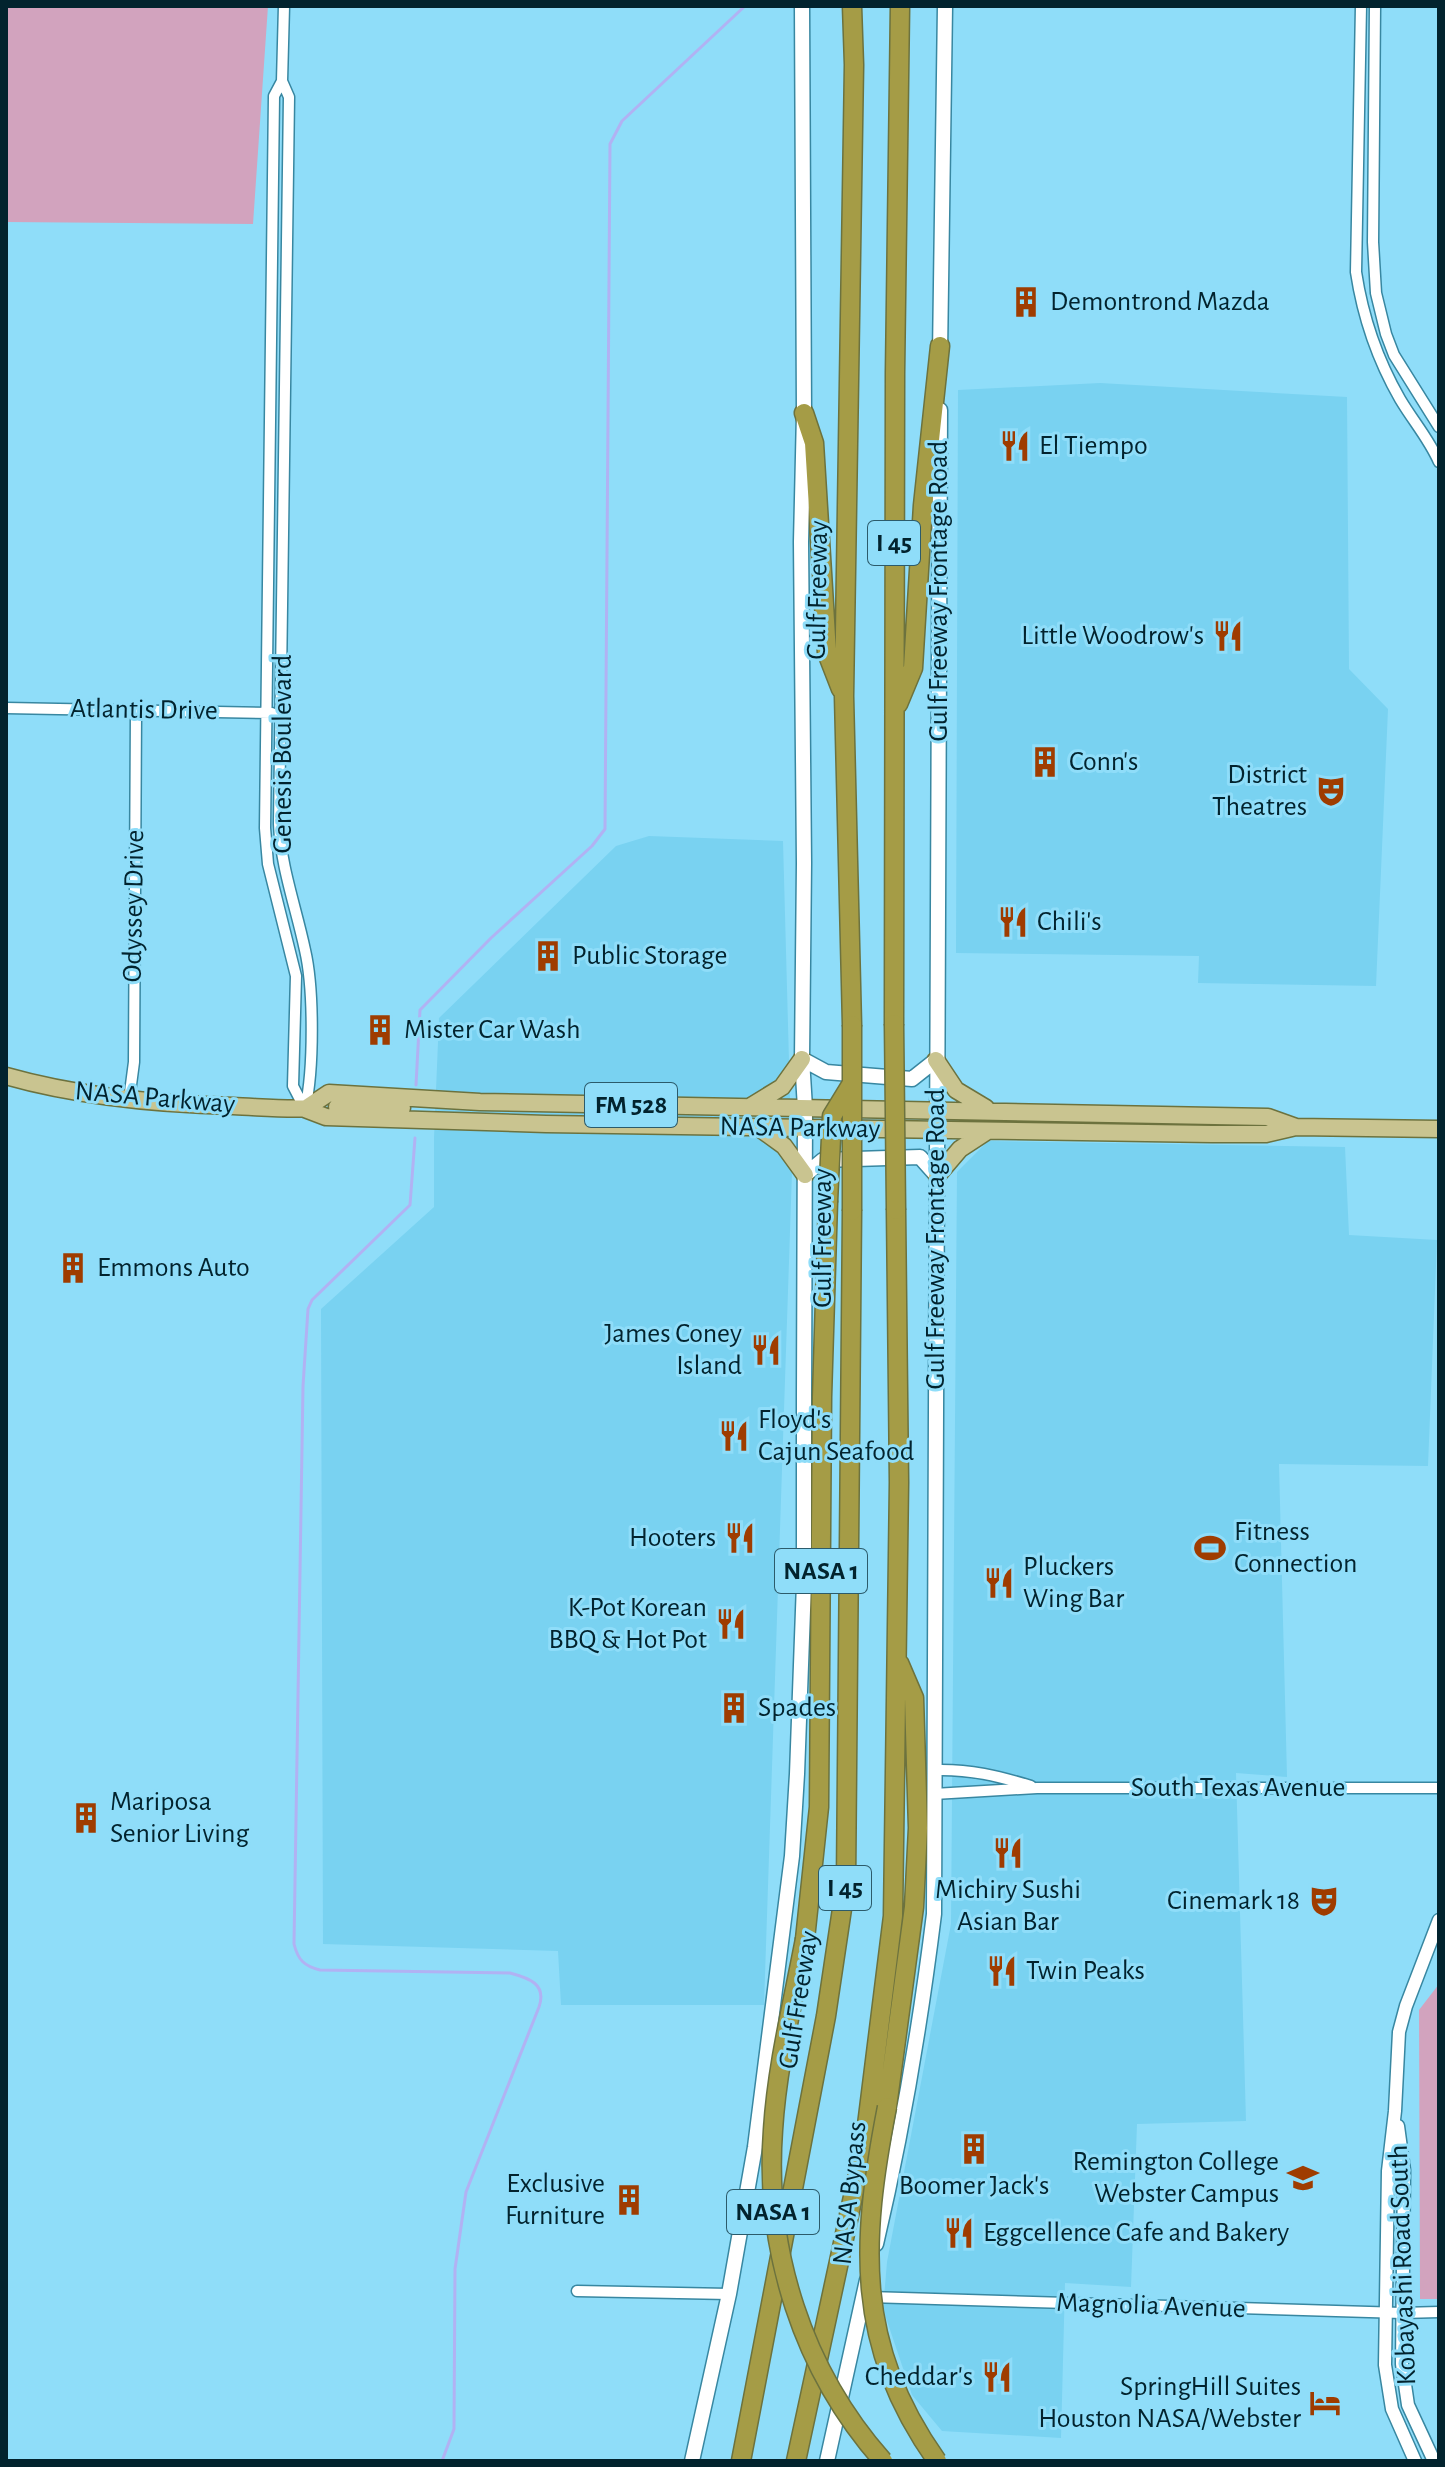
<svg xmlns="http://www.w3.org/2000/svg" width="1445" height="2467" viewBox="0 0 1445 2467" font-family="'Alegreya Sans',sans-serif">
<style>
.built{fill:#79d2f1}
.green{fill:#d2a3be}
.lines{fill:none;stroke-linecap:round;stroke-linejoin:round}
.stream{stroke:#b1b2f3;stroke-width:3}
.minor-casing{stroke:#3887a1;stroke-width:13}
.tertiary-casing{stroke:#3887a1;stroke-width:15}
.secondary-casing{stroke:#3887a1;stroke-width:17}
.primary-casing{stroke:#6c723e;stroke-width:19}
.motorway-casing{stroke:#6c723e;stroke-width:21}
.minor{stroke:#fff;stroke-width:10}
.tertiary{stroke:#fff;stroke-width:12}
.secondary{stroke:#fff;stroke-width:14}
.primary{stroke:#c9c490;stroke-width:16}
.motorway{stroke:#a59c46;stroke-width:18}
.motorway-bridge-casing{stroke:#6c723e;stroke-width:21;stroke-linecap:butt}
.motorway-bridge{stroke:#a59c46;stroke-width:18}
.labels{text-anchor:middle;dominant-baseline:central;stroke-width:6;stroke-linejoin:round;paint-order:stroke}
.shield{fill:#8fddf9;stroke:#2c5b6b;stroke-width:2}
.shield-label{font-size:26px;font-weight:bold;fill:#02232e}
.poi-label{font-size:28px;fill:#02232e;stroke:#8fddf9;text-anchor:start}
.street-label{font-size:28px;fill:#02232e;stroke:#8fddf9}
</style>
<rect width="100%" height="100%" fill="#8fddf9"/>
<!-- built -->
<path class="built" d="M1100,383l247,14 2,272 39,40 -12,277 -178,-3 1,-27 -243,-3 2,-563z
M649,836l134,5 9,331 -28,833h-203l-3,-54 -235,-7 -2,-635 113,-102v-69l5,-120 177,-172z
M988,1141l357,6 4,88 88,5 -9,226 -149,-2 8,313 -51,-4 10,348 -109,3 -6,163 -66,-4 -4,155 -119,-7 -30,-36 -29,-86 4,-47 64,-338 6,-752z"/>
<!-- green -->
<path class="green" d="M6,6h262l-15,218 -247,-2z
M1439,1984v315h-19l-1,-289z"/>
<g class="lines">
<!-- stream -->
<path class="stream" d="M416,1085l4,-75 71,-72 101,-92 13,-17 5,-685 12,-23 123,-115
M415,1138l-5,67 -98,95 -4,9 -5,77 -9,558c4,16 10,22 26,26l190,3c19,5 37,11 29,34l-73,185 -11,77 -1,160 -12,32"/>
<defs>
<path id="minor" d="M284,6l-2,75 7,16 -10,727c2,44 17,83 26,126 9,39 9,120 0,159
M1361,6l-5,266c7,46 21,87 44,127 13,22 29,40 39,63
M1375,6l-2,236 3,51 10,41 8,21 45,72
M282,81l-8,15 -9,732 3,36 28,112 -3,110 12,23
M6,708l266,5
M129,1100l5,-38 2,-351
M935,1770c35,-1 63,6 96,16
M934,1794l103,-6h402
M577,2291l152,3
M869,2297l533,16 37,-1"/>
<path id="tertiary" d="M1398,2126l6,44 -2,194 6,41 26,56
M1415,2461l-23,-52 -7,-44 3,-194 7,-60 4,-79 7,-26 33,-86"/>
<path id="secondary" d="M940,354l5,-348
M802,1059l24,13 86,7 24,-19
M805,1175l18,-15 97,-3 17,19
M876,2244c26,-110 44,-217 58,-330l6,-1504
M692,2461l37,-167 26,-147 37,-291 5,-82 7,-191v-187l1,-288 -3,-49 2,-196 -3,-321 3,-129 -2,-407
M827,2461l40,-181"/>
<path id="primary" d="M936,1060l20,30 30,18
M6,1076c74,21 150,28 227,30 27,1 54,4 81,2
M751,1106l31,-19 20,-28
M337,1107l65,1
M305,1109l21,8 220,7 666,10h54l30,-7 143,2
M305,1109l24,-16 151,9 788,15 28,10
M759,1128l25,18 21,29
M937,1176l23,-27 26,-17"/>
<path id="motorway" d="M804,413l10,30 13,210 14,36
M898,704l15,-36 10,-163 17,-159
M894,1024l1,-651 5,-367
M852,1025l-8,-329 10,-631 -2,-59
M805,1939l14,-132 3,-410 6,-195
M887,2107l27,-200 4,-79 -4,-130 -15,-35
M741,2461l85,-445 20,-134 6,-671
M796,2461l69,-320 28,-225 6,-434 -3,-272"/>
</defs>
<!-- minor casing -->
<use href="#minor" class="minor-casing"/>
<!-- tertiary casing -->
<use href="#tertiary" class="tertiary-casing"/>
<!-- secondary casing -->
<use href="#secondary" class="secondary-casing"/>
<!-- primary casing -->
<use href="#primary" class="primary-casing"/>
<!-- motorway casing -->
<use href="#motorway" class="motorway-casing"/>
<!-- minor -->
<use href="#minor" class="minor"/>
<!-- tertiary -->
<use href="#tertiary" class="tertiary"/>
<!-- secondary -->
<use href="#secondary" class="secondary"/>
<!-- primary -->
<use href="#primary" class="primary"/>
<!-- motorway -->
<use href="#motorway" class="motorway"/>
<defs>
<path id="motorway-bridge" d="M894,1024l2,186
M852,1025v186
M828,1202l4,-86 19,-31
M805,1939c-12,63 -28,127 -32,191 -9,120 30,241 110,331
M887,2107c-26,134 -33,237 50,354"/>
</defs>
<!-- motorway-bridge casing -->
<use href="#motorway-bridge" class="motorway-bridge-casing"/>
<!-- motorway-bridge -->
<use href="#motorway-bridge" class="motorway-bridge"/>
</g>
<!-- icons -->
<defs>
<symbol id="building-bare" viewBox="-9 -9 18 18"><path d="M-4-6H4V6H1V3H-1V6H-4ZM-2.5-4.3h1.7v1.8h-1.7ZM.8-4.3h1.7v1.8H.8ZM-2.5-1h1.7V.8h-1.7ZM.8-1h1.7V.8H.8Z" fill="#9f3c00" stroke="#8fddf9" stroke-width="2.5" paint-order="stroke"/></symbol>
<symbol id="restaurant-bare" viewBox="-9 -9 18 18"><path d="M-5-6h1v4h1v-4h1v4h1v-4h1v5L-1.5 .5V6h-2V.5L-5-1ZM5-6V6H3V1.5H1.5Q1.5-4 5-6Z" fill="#9f3c00" stroke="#8fddf9" stroke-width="2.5" paint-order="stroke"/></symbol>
<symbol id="theatre-bare" viewBox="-9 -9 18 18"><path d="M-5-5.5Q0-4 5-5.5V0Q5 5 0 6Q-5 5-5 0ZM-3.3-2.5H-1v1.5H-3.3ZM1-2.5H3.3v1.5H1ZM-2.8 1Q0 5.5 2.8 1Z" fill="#9f3c00" stroke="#8fddf9" stroke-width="2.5" paint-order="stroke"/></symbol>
<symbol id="stadium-bare" viewBox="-9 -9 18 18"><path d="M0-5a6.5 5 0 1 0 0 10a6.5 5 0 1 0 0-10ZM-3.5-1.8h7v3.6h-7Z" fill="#9f3c00" stroke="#8fddf9" stroke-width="2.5" paint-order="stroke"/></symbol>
<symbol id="university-bare" viewBox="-9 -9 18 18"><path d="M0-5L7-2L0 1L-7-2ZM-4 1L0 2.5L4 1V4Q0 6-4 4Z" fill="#9f3c00" stroke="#8fddf9" stroke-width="2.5" paint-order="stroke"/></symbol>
<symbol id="hotel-bare" viewBox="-9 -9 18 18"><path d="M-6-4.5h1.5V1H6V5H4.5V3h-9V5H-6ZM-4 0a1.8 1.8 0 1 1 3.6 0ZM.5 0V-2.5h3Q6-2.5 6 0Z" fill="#9f3c00" stroke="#8fddf9" stroke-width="2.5" paint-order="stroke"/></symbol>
</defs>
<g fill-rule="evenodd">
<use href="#building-bare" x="1004" y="280" width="44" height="44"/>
<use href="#restaurant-bare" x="993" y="424" width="44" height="44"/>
<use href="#restaurant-bare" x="1206" y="614" width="44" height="44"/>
<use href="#building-bare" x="1023" y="740" width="44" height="44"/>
<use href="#theatre-bare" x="1309" y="769" width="44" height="44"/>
<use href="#restaurant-bare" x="991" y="900" width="44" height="44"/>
<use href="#building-bare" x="526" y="934" width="44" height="44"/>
<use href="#building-bare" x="358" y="1008" width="44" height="44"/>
<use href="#building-bare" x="51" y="1246" width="44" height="44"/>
<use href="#restaurant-bare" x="744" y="1328" width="44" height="44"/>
<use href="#restaurant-bare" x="712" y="1414" width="44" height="44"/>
<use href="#restaurant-bare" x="718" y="1516" width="44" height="44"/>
<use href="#stadium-bare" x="1188" y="1526" width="44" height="44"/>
<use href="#restaurant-bare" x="977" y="1561" width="44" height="44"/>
<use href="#restaurant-bare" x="709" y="1602" width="44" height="44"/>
<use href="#building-bare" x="712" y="1686" width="44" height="44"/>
<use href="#building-bare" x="64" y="1796" width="44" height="44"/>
<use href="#restaurant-bare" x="986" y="1831" width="44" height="44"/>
<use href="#theatre-bare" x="1302" y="1879" width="44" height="44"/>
<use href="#restaurant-bare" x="980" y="1949" width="44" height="44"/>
<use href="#building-bare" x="952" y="2127" width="44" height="44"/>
<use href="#university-bare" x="1281" y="2156" width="44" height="44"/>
<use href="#building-bare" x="607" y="2178" width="44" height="44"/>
<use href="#restaurant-bare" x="937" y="2211" width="44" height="44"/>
<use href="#restaurant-bare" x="975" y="2355" width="44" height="44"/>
<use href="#hotel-bare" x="1303" y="2381" width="44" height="44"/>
</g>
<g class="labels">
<!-- shield labels -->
<g class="shield">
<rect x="868" y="521" width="52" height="44" rx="6"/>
<rect x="585" y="1083" width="92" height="44" rx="6"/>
<rect x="775" y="1549" width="92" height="44" rx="6"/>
<rect x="819" y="1866" width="52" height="44" rx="6"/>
<rect x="727" y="2190" width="92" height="44" rx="6"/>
</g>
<g class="shield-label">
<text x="894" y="543">I 45</text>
<text x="631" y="1105">FM 528</text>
<text x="821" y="1571">NASA 1</text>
<text x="845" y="1888">I 45</text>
<text x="773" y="2212">NASA 1</text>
</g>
<!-- poi labels -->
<g class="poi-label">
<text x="1050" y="302">Demontrond Mazda</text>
<text x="1039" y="446">El Tiempo</text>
<text x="1204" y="636" text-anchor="end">Little Woodrow's</text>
<text x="1069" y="762">Conn's</text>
<text x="1307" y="775" text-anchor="end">District<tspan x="1307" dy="32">Theatres</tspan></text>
<text x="1037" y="922">Chili's</text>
<text x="572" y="956">Public Storage</text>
<text x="404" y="1030">Mister Car Wash</text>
<text x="97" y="1268">Emmons Auto</text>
<text x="742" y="1334" text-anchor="end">James Coney<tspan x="742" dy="32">Island</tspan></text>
<text x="758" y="1420">Floyd's<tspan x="758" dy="32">Cajun Seafood</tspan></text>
<text x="1234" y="1532">Fitness<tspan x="1234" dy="32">Connection</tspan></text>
<text x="716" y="1538" text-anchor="end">Hooters</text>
<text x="1023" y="1567">Pluckers<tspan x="1023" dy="32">Wing Bar</tspan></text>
<text x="707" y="1608" text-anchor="end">K-Pot Korean<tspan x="707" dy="32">BBQ &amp; Hot Pot</tspan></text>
<text x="758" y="1708">Spades</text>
<text x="110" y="1802">Mariposa<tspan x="110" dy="32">Senior Living</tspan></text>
<text x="1008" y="1890" text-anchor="middle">Michiry Sushi<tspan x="1008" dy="32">Asian Bar</tspan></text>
<text x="1300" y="1901" text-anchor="end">Cinemark 18</text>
<text x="1026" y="1971">Twin Peaks</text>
<text x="1279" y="2162" text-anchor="end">Remington College<tspan x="1279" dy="32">Webster Campus</tspan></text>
<text x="605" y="2184" text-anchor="end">Exclusive<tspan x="605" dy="32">Furniture</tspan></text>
<text x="974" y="2186" text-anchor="middle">Boomer Jack's</text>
<text x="983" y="2233">Eggcellence Cafe and Bakery</text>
<text x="973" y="2377" text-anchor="end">Cheddar's</text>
<text x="1301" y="2387" text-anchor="end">SpringHill Suites<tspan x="1301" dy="32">Houston NASA/Webster</tspan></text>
</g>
<!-- street labels -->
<g class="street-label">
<text transform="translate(818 590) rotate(-89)">Gulf Freeway</text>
<text transform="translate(939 591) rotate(-90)">Gulf Freeway Frontage Road</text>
<text transform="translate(144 710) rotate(1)">Atlantis Drive</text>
<text transform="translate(283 754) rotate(-90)">Genesis Boulevard</text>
<text transform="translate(134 906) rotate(-89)">Odyssey Drive</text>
<text transform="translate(155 1098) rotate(5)">NASA Parkway</text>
<text transform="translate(800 1128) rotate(1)">NASA Parkway</text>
<text transform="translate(823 1238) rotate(-90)">Gulf Freeway</text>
<text transform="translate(936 1239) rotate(-90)">Gulf Freeway Frontage Road</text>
<text x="1238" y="1788">South Texas Avenue</text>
<text transform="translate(799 2000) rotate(-81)">Gulf Freeway</text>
<text transform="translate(850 2193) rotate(-84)">NASA Bypass</text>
<text transform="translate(1403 2265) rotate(-92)">Kobayashi Road South</text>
<text transform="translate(1151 2306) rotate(2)">Magnolia Avenue</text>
</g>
</g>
<!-- border -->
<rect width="1445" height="2467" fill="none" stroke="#02232e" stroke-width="16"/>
</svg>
